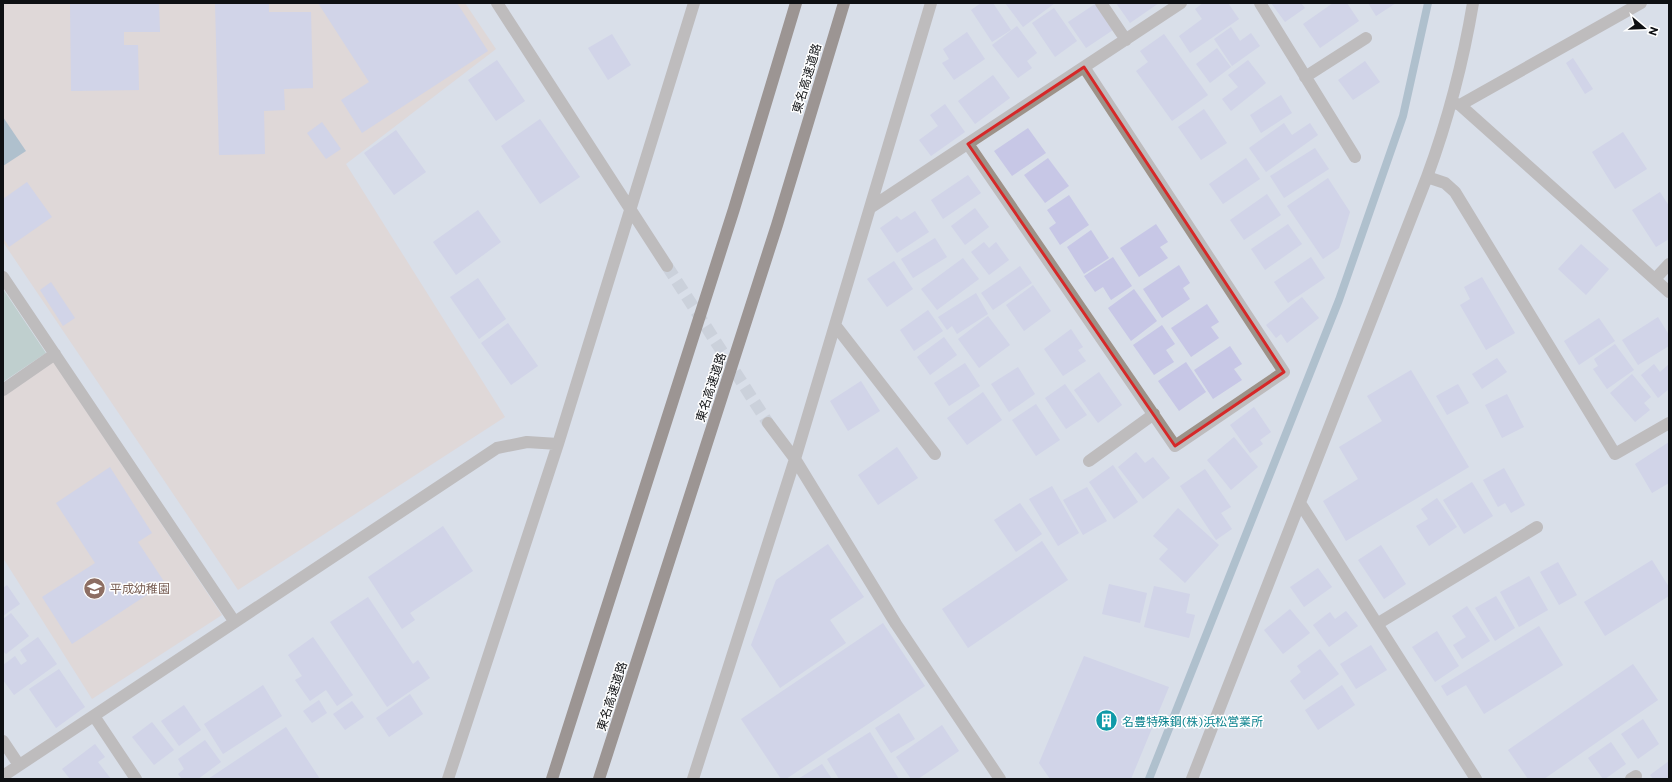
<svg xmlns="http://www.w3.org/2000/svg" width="1672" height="782" viewBox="0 0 1672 782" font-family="Commissioner,'Noto Sans JP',sans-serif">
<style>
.education{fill:#e6d0c4}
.green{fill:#a1bdad}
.water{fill:#7d9bac}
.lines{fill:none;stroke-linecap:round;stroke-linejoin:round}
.stream{stroke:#7d9bac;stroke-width:8}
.building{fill:#c7c7e6}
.minor-tunnel{stroke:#bbc0c9;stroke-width:12;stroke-dasharray:12 6;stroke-linecap:butt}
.minor{stroke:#9d9288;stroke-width:12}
.highway{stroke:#523c2a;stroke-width:12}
.marked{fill:none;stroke:#d62828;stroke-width:3;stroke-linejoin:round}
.labels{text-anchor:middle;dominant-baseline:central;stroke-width:3;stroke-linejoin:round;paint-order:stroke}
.street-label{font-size:12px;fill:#0e1013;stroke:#fff}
.education-label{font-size:12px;fill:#785e54;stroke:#fff;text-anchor:start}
.culture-label{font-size:12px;fill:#0d838f;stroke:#fff;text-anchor:start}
</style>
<rect width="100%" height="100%" fill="#d9dfe9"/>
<!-- education -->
<path class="education" d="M3,3h462l31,46 -150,115 159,253 -267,173 -235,-348z
M53,361l169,254 -130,84 -89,-141v-162z"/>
<!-- green -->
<path class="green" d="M3,289l43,64 -43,29z"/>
<!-- water -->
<path class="water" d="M3,117l23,34 -23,15z"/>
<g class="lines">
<!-- stream -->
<path class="stream" d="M1149,779l190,-479 64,-184 25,-113"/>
</g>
<!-- building -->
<path class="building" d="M70,3h89l1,29h-36v13h14l1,45 -68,1z
M215,3h54v9h42l2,76 -29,1 1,21 -21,1 1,43 -46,1z
M318,3h139l31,48 -126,82 -21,-33 28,-18z
M981,3h12l18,27 -19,12 -21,-32z
M1005,3h50l-32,24z
M1116,3h43l-29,20z
M1203,3h25l11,16 -49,34 -11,-17 23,-17 -7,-10z
M1271,3h30l4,5 -20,14z
M1333,3h14l12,18 -39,27 -17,-24z
M1368,3h28l-20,13z
M1095,4l18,26 -27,18 -18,-26z
M1054,8l23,33 -22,16 -23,-34z
M1017,26l20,27 -10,8 5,7 -14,10 -26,-33z
M1231,27l9,14 11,-8 9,13 -28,20 -18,-27z
M967,32l18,27 -31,21 -12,-17 7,-4 -6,-10z
M612,34l19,31 -23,15 -20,-32z
M1164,34l44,61 -36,26 -36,-50 12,-9 -8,-11z
M1217,48l14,19 -21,16 -14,-19z
M1573,58l20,31 -8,5 -19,-31z
M497,60l28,41 -29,20 -28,-41z
M1248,60l18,23 -35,28 -9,-12 16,-12 -10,-12z
M1365,61l15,21 -27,18 -15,-20z
M993,75l17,23 -35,26 -17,-23z
M1281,95l11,18 -31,20 -11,-18z
M945,104l20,28 -34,24 -12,-16 19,-14 -8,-11z
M1204,109l23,34 -26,17 -23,-33z
M540,119l40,58 -40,27 -39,-58z
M322,122l19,27 -15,10 -19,-26z
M1284,123l8,12 18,-12 8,12 -52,37 -17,-24z
M1028,128l18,25 -34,23 -18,-25z
M396,130l30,42 -32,23 -30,-42z
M1623,132l24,37 -32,20 -23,-37z
M1315,148l14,21 -45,29 -14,-22z
M1048,158l21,28 -24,17 -21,-28z
M1246,158l14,21 -37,25 -14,-20z
M968,175l13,18 -38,26 -12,-19z
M1328,178l22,34 -11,36 -16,11 -36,-53z
M27,182l25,35 -43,30 -6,-9v-39z
M1660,192l9,14v33l-13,8 -24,-37z
M1267,194l14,21 -37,25 -14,-20z
M1069,195l20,30 -29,20 -11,-17 7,-5 -9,-13z
M975,208l14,19 -24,18 -14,-19z
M478,210l23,32 -45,33 -23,-33z
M915,211l14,21 -32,21 -17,-25 17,-12 4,4z
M1156,224l12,18 -8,5 8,11 -29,19 -19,-29z
M1288,224l14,20 -37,26 -14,-21z
M1091,230l18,28 -25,16 -17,-27z
M935,238l12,19 -34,21 -12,-19z
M984,242l5,6 7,-6 13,18 -20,15 -18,-23z
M1581,244l28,25 -23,26 -28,-26z
M1113,257l19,29 -21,14 -8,-13 -8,5 -11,-16z
M1311,257l14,21 -37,25 -14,-21z
M963,258l16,21 -42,31 -16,-21z
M894,261l19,28 -26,18 -20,-28z
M1179,265l11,18 -7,5 7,11 -28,19 -19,-29z
M1020,266l12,17 -39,27 -12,-17z
M1482,277l33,56 -29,17 -26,-45 10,-6 -6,-12z
M478,278l28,41 -27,20 -29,-42z
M51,282l24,36 -12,8 -23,-36z
M1033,285l18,26 -27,20 -18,-26z
M1134,289l23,32 -26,20 -23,-33z
M976,293l12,21 -31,20 -5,-8 -5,4 -9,-13z
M1302,297l17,21 -32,25 -6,-9 -5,4 -10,-13z
M1207,304l12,18 -8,5 8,11 -28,19 -20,-29z
M928,310l15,21 -29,20 -14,-21z
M988,316l22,29 -31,23 -21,-29z
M1658,317l11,18v11l-31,19 -16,-25z
M1599,318l16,23 -36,24 -15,-24z
M508,323l30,43 -27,19 -30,-42z
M1162,325l13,19 -9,6 8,12 -20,13 -21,-30z
M1071,329l12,18 -5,3 8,11 -23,15 -19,-27z
M944,337l13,18 -27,20 -13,-18z
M1615,344l19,26 -27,19 -14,-20 5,-3 -4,-7z
M1230,346l12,18 -8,5 8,11 -29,19 -19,-29z
M1497,358l10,14 -25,17 -10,-15z
M1186,362l20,30 -27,19 -21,-30z
M965,363l15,23 -31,20 -15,-23z
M1654,364l6,8 9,-8v25l-11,9 -17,-23z
M1018,367l17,27 -26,18 -18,-28z
M1411,370l58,97 -123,74 -23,-40 35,-22 -19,-32 43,-26 -15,-25z
M1099,372l23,33 -24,18 -24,-33z
M1632,374l19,23 -7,6 6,7 -15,12 -25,-29z
M861,381l19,30 -32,20 -18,-30z
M1065,384l22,31 -21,14 -21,-31z
M1458,384l11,19 -22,12 -11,-19z
M983,392l19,28 -35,25 -20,-27z
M1507,394l17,33 -22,11 -17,-33z
M1036,404l24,36 -24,16 -24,-36z
M1254,407l17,25 -11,8 3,4 -13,9 -20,-28z
M1234,437l24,30 -27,23 -24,-30z
M1669,442v41l-17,10 -17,-29z
M897,447l21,31 -40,27 -20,-30z
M1136,452l9,11 8,-6 17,21 -27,21 -25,-32z
M1113,465l25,37 -24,17 -25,-37z
M110,467l42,66 -14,9 27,41 -93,61 -30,-47 53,-34 -39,-60z
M1504,468l21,37 -14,8 -6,-10 -7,4 -15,-27z
M1205,469l26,38 -10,6 11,16 -16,11 -36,-54z
M1472,482l21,34 -29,18 -21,-34z
M1052,486l27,47 -21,13 -29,-47z
M1087,487l20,34 -24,14 -20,-35z
M1437,498l20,29 -28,19 -13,-20 12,-7 -7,-10z
M1020,503l22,31 -26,18 -22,-32z
M1178,508l41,37 -34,38 -26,-24 9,-10 -15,-13z
M443,526l30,45 -63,42 5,7 -13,9 -34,-52z
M1042,541l26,39 -100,68 -26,-39z
M828,544l36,53 -34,23 16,23 -66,45 -29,-43 25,-65z
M1381,545l25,39 -22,15 -26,-39z
M1652,560l17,27v9l-64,40 -21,-34z
M1558,562l19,33 -18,10 -19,-33z
M1318,568l14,19 -28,20 -14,-20z
M1529,576l19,34 -29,17 -19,-35z
M1109,584l38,9 -7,30 -38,-9z
M7,585l13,19 -17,12v-28z
M1154,586l36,8 -4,19 9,2 -6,23 -45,-11z
M1496,596l19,32 -20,13 -20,-33z
M368,597l45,67 5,-4 12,18 -43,29 -57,-85z
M1467,606l23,35 -28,18 -9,-14 13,-8 -14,-21z
M1290,609l20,24 -27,21 -19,-24z
M1346,611l12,15 -29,21 -16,-22 17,-13 5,7z
M11,613l18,23 -23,18 -3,-3v-32z
M883,623l42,63 -139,93h-5l-40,-60z
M1539,626l24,39 -79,49 -18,-29 -19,11 -6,-10z
M1437,631l22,35 -24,16 -23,-35z
M38,637l19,27 -43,31 -11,-15v-15l12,-9 6,9 6,-4 -7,-11z
M313,637l40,58 -16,11 -11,-16 -16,11 -15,-21 7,-4 -14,-21z
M1371,645l16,25 -31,19 -16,-25z
M1320,649l19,25 -35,26 -14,-19 11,-9 -4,-6z
M1084,656l85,31 -38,92h-81l-11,-16z
M1633,664l25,36 -114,79h-16l-20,-29z
M59,669l26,38 -29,21 -27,-39z
M263,685l19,31 -59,38 -19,-30z
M1342,685l13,20 -37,25 -13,-20z
M410,694l13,20 -34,23 -13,-19z
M319,700l8,13 -15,10 -9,-12z
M352,701l12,16 -19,13 -12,-16z
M184,705l17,25 -22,16 -18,-25z
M899,713l16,26 -24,14 -16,-25z
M1643,719l16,25 -21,15 -17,-25z
M152,722l22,28 -20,15 -22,-28z
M942,725l17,26 -41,28h-7l-15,-22z
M286,727l34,52h-112z
M870,732l29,47h-60l-12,-20z
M205,740l16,22 -23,17h-16l-4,-5 6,-5 -6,-10z
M1611,742l15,22 -21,15h-2l-15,-21z
M95,744l10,13 -7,5 13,17h-41l-8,-10z
M1669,761v18h-16l-3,-4z
M822,764l10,15h-34z"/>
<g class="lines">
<!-- minor-tunnel -->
<path class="minor-tunnel" d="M667,266l101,157"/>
<!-- minor -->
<path class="minor" d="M497,3l170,263
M1101,3l25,37
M1260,3l95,154
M1305,77l61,-39
M1452,102l8,3 209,187
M1460,105l181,-102
M968,144l207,302 109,-74 -200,-305
M1427,177l18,6 10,9 160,262 54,-31
M870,208l311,-205
M3,277l231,344
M1655,279l14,-15
M835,325l100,129
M3,390l52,-36
M768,423l27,36 101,165 104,155
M1089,461l65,-47
M1300,503l176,276
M1377,624l160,-97
M94,716l42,63
M3,741l16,24
M3,776l494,-328 30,-6 31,2
M448,779l110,-335 136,-441
M693,779l102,-320 136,-456
M1192,779l235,-602c21,-57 36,-114 46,-174
M1631,779l5,-3"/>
<!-- highway -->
<path class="highway" d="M552,779l182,-570 62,-206
M599,779l178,-554 67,-222"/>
</g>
<!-- marked area -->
<path d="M0 0H1672V782H0ZM1084,67l200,305 -109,74 -207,-302z" fill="#d9dfe9" fill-opacity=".55" fill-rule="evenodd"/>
<path class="marked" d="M1084,67l200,305 -109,74 -207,-302z"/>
<!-- icons -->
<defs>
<symbol id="school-disc" viewBox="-11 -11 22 22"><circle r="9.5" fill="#8d6e63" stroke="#fff"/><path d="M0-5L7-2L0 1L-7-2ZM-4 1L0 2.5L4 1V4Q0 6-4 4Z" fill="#fff"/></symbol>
<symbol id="building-disc" viewBox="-11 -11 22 22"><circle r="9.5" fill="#0f9aa8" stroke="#fff"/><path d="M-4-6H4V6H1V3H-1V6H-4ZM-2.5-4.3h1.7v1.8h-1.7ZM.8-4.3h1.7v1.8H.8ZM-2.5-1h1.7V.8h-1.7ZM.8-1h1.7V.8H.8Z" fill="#fff"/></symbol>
</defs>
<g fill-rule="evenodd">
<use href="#school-disc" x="82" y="576" width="25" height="25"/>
<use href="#building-disc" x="1094" y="708" width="25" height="25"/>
</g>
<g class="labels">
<!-- street labels -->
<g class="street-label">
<text transform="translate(806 78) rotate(-73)">東名高速道路</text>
<text transform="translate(710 387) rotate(-72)">東名高速道路</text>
<text transform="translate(611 696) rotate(-72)">東名高速道路</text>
</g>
<!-- education labels -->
<g class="education-label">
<text x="110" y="588">平成幼稚園</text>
</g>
<!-- culture labels -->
<g class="culture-label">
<text x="1122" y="721">名豊特殊鋼(株)浜松営業所</text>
</g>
</g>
<!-- border -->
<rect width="1672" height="782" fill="none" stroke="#0e1013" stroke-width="8"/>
<!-- north arrow -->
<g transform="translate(1644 28) rotate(109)" stroke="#ffffff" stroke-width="3" paint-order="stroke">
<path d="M0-3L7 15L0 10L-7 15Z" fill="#0e1013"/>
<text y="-6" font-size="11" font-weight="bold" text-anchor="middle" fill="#0e1013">N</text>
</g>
</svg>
